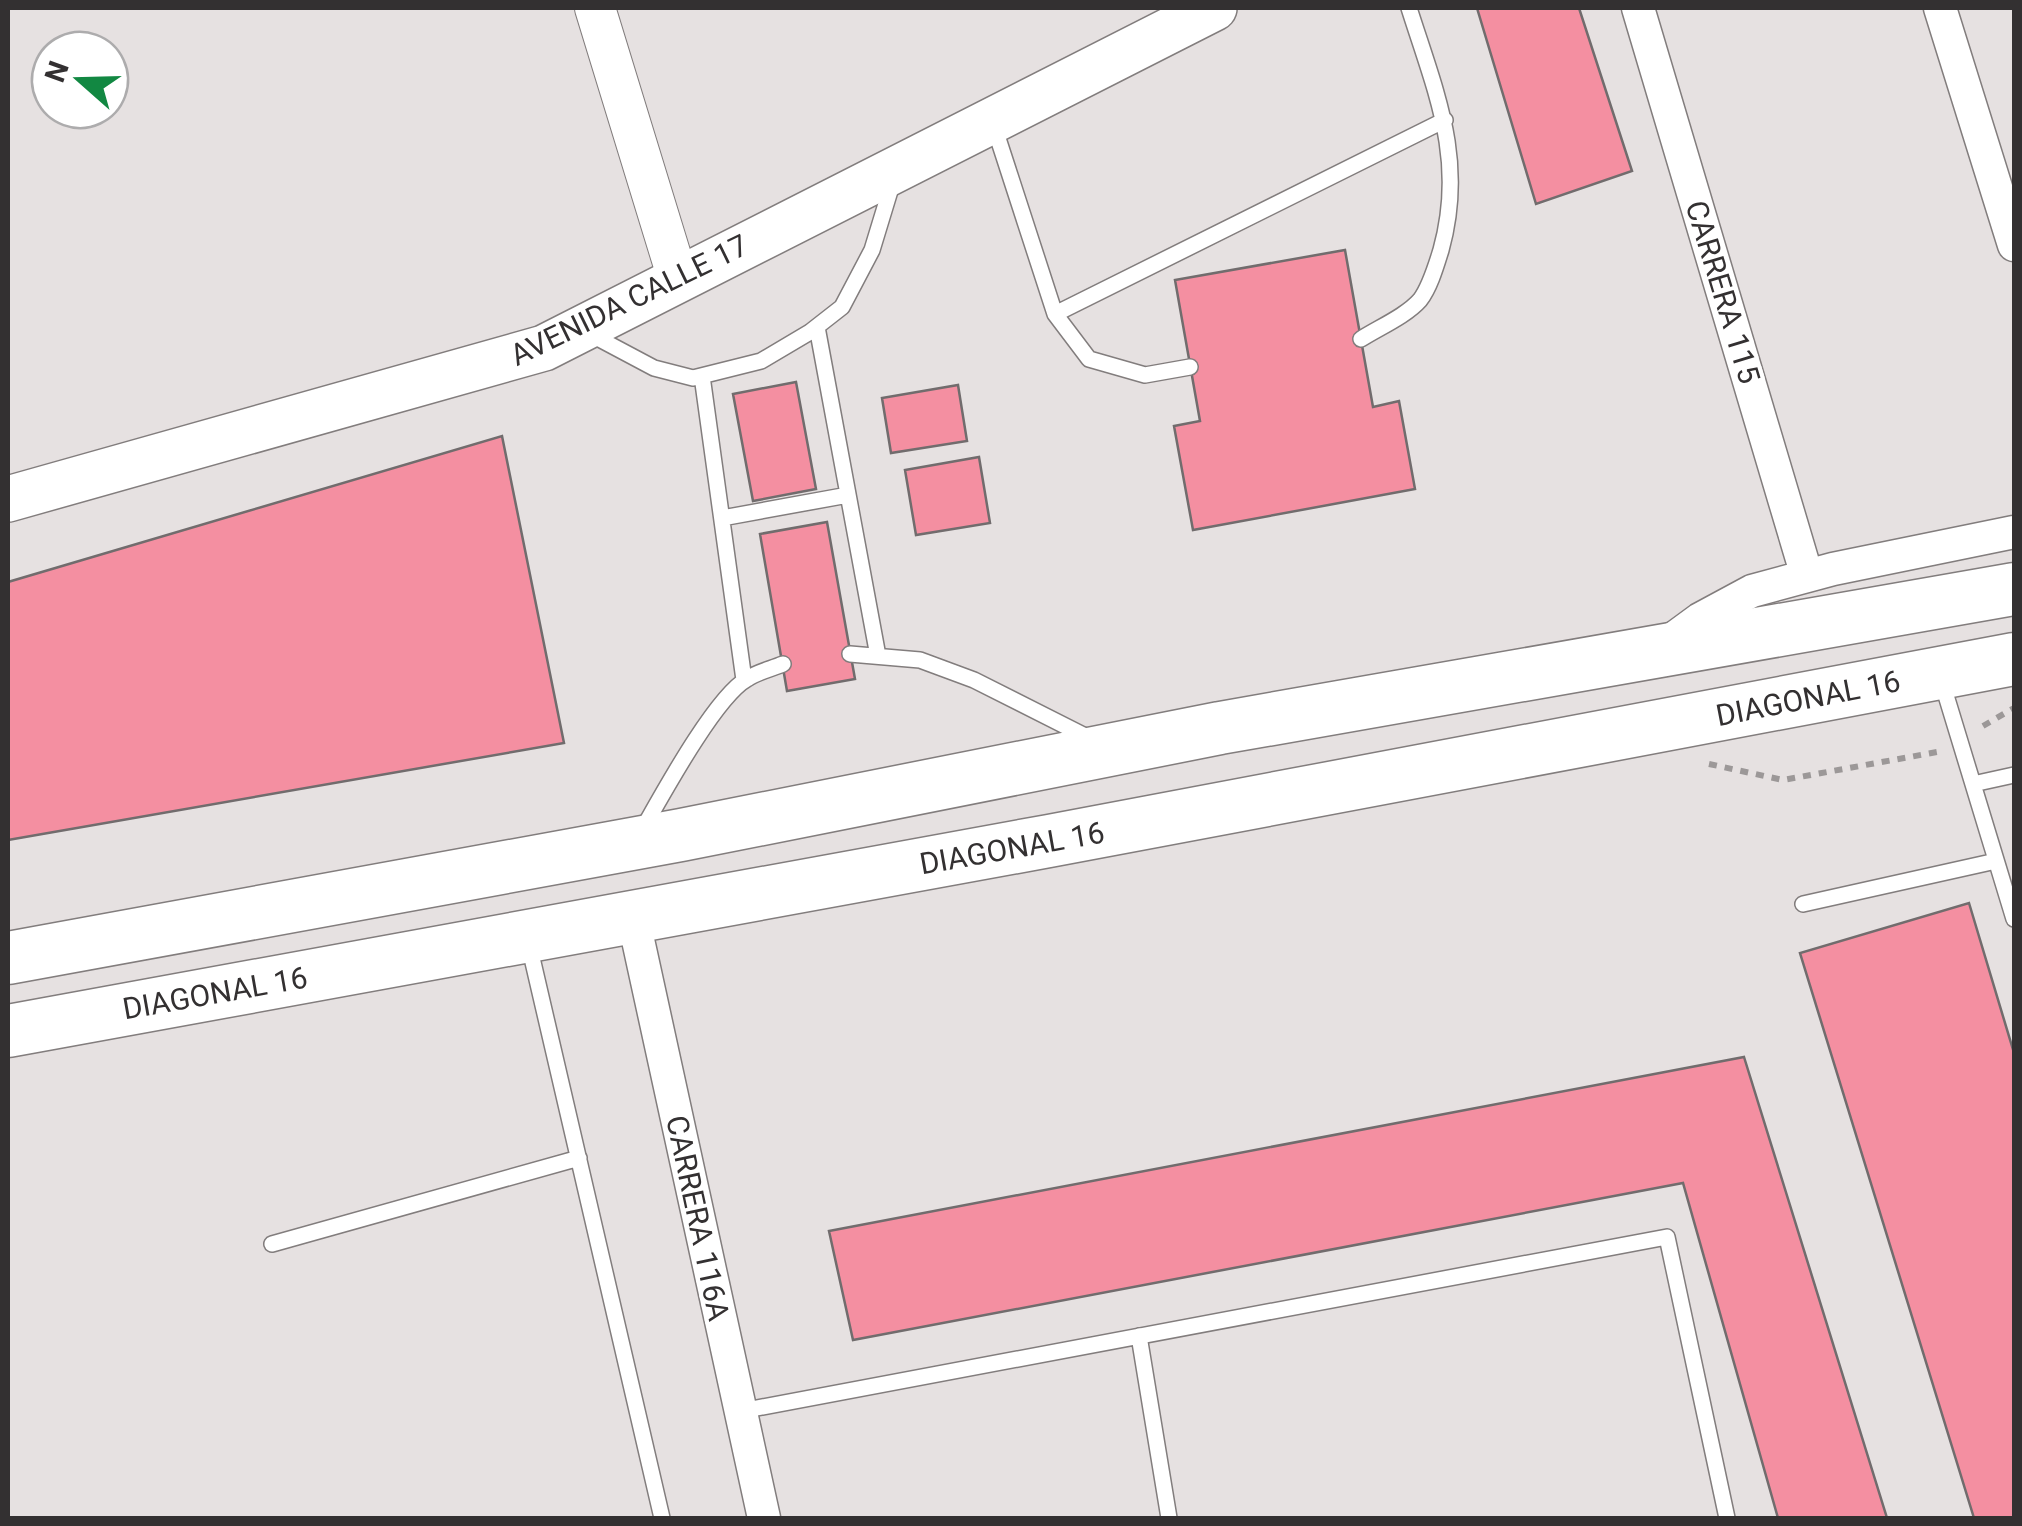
<svg xmlns="http://www.w3.org/2000/svg" width="2022" height="1526" viewBox="0 0 2022 1526" font-family="Roboto,sans-serif">
<style>
.building{fill:#f48fa1;stroke:#716c6d;stroke-width:2.5}
.lines{fill:none;stroke-linecap:round;stroke-linejoin:round}
.service-casing{stroke:#827d7d;stroke-width:18}
.minor-casing{stroke:#827d7d;stroke-width:35}
.tertiary-casing{stroke:#827d7d;stroke-width:42}
.secondary-casing{stroke:#827d7d;stroke-width:48}
.primary-casing{stroke:#827d7d;stroke-width:55}
.path{stroke:#9c9898;stroke-width:6;stroke-dasharray:8 8;stroke-linecap:butt}
.service{stroke:#fff;stroke-width:15}
.minor{stroke:#fff;stroke-width:32}
.tertiary{stroke:#fff;stroke-width:40}
.secondary{stroke:#fff;stroke-width:45}
.primary{stroke:#fff;stroke-width:52}
.labels{text-anchor:middle;dominant-baseline:central;stroke-width:8;stroke-linejoin:round;paint-order:stroke}
.street-label{font-size:30px;fill:#333031;stroke:#fff}
</style>
<rect width="100%" height="100%" fill="#e6e1e1"/>
<!-- building -->
<path class="building" d="M1477,8h102l53,163 -96,33z
M1345,250l28,157 26,-6 16,88 -222,41 -19,-104 26,-5 -25,-141z
M796,382l20,107 -63,12 -20,-107z
M958,385l9,56 -76,12 -9,-55z
M502,436l62,307 -556,97v-258z
M979,457l11,66 -74,12 -11,-65z
M827,522l28,157 -68,12 -27,-157z
M1969,903l45,150v465h-40l-174,-565z
M1744,1057l143,461h-109l-95,-335 -830,157 -24,-109z"/>
<g class="lines">
<defs>
<path id="service" d="M993,123l62,191 34,45 56,16 45,-8
M1055,314l390,-194
M817,327l61,329
M590,334l64,34 39,10 68,-17 49,-29 32,-25 30,-57 21,-69
M1361,339c17,-11 45,-23 59,-39 10,-13 16,-34 21,-50 25,-90 -5,-157 -32,-242
M702,376l42,304
M722,518l126,-23
M850,654l70,6 54,20 117,59
M1941,679l73,240
M1973,784l41,-9
M641,832c20,-35 74,-135 106,-153 10,-7 24,-10 36,-15
M1803,904l193,-43
M529,945l133,573
M272,1244l307,-86
M1139,1336l30,182
M741,1411l926,-174 60,281"/>
<path id="minor" d="M1638,8l169,568
M1940,8l74,237
M1670,641l30,-22 52,-28 81,-22 181,-37
M633,917l131,601"/>
<path id="tertiary" d="M595,8l83,271"/>
<path id="secondary" d="M8,499l536,-151 670,-340"/>
<path id="primary" d="M8,958l673,-123 539,-107 794,-139
M8,1031l1041,-190 965,-182"/>
</defs>
<!-- service casing -->
<use href="#service" class="service-casing"/>
<!-- minor casing -->
<use href="#minor" class="minor-casing"/>
<!-- tertiary casing -->
<use href="#tertiary" class="tertiary-casing"/>
<!-- secondary casing -->
<use href="#secondary" class="secondary-casing"/>
<!-- primary casing -->
<use href="#primary" class="primary-casing"/>
<!-- path -->
<path class="path" d="M1983,726l31,-18
M1709,764l74,16 154,-28"/>
<!-- service -->
<use href="#service" class="service"/>
<!-- minor -->
<use href="#minor" class="minor"/>
<!-- tertiary -->
<use href="#tertiary" class="tertiary"/>
<!-- secondary -->
<use href="#secondary" class="secondary"/>
<!-- primary -->
<use href="#primary" class="primary"/>
</g>
<g class="labels">
<!-- street labels -->
<g class="street-label">
<text transform="translate(1723 292) rotate(73)">CARRERA 115</text>
<text transform="translate(629 300) rotate(-26)">AVENIDA CALLE 17</text>
<text transform="translate(1808 698) rotate(-11)">DIAGONAL 16</text>
<text transform="translate(1012 848) rotate(-10)">DIAGONAL 16</text>
<text transform="translate(215 993) rotate(-10)">DIAGONAL 16</text>
<text transform="translate(698 1218) rotate(78)">CARRERA 116A</text>
</g>
</g>
<!-- border -->
<rect width="2022" height="1526" fill="none" stroke="#333031" stroke-width="20"/>
<!-- north arrow -->
<g transform="translate(80 80) rotate(290)"><circle r="48" fill="#ffffff" stroke="#adacad" stroke-width="2.5"/>
<path d="M0-8L18 38L0 25L-18 38Z" fill="#128842"/>
<text y="-15" font-size="28" font-weight="bold" text-anchor="middle" fill="#333031">N</text>
</g>
</svg>
